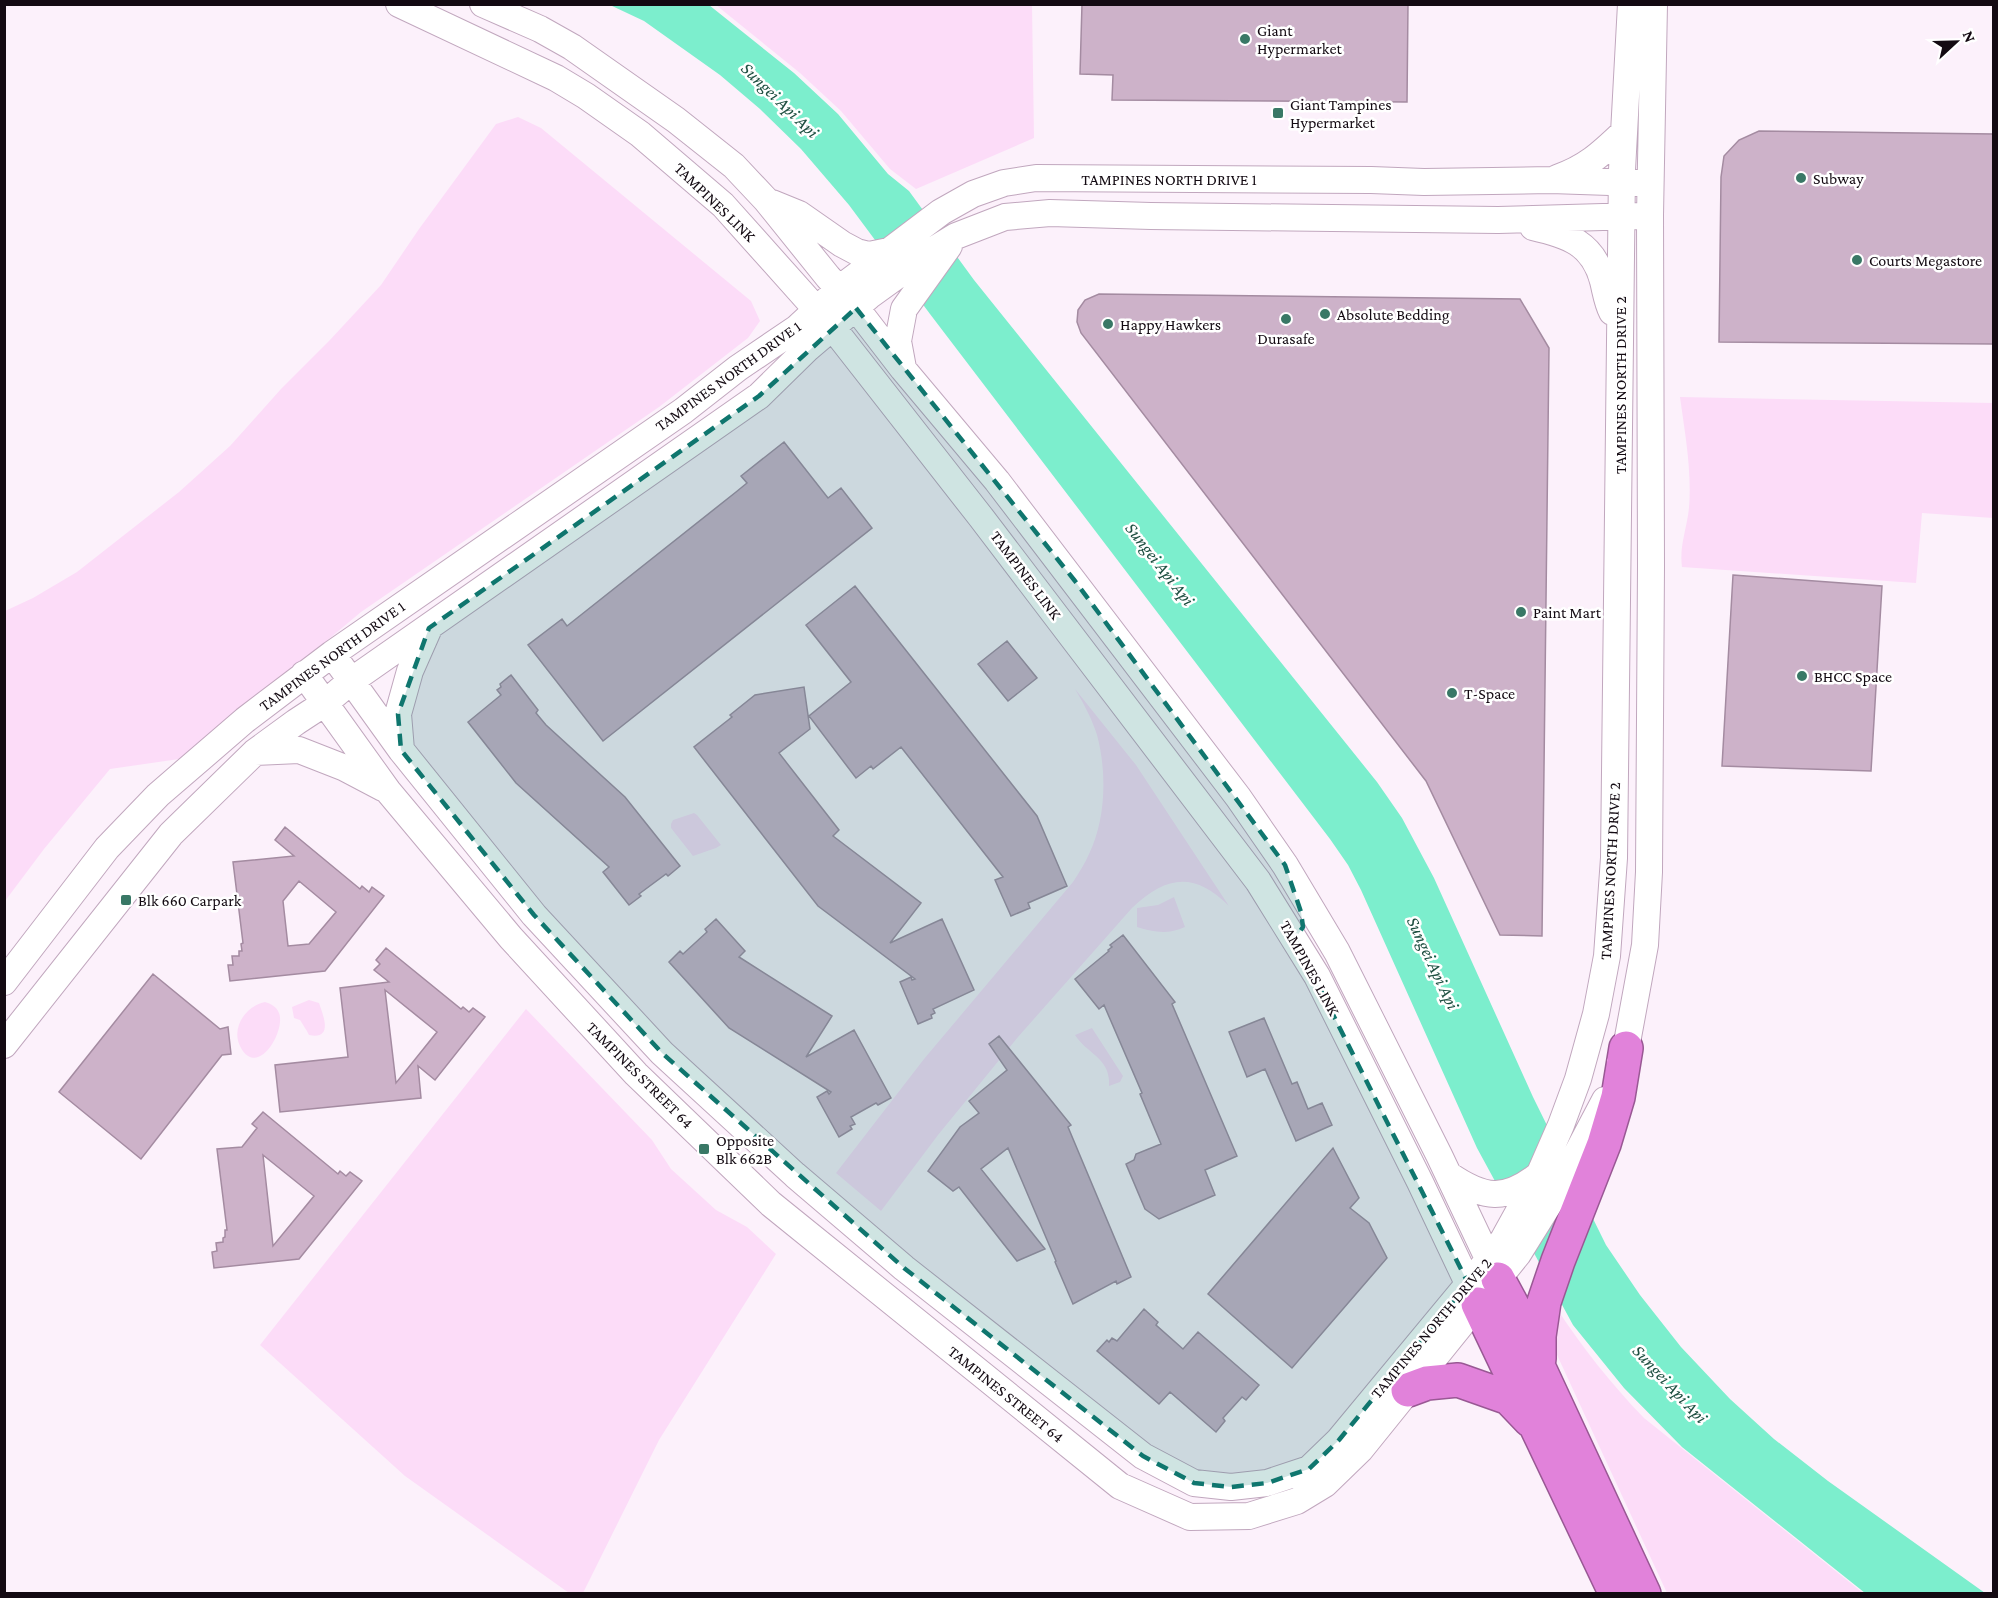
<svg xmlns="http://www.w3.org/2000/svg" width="1998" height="1598" viewBox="0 0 1998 1598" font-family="'Crimson Pro',serif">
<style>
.green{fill:#fcdcf8}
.water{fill:#7ceecd}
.building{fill:#cdb2c9;stroke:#a48ba1;stroke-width:1.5;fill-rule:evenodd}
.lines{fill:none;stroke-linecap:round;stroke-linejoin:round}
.minor-casing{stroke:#c1a7be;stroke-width:28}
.highway-casing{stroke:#995894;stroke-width:36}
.minor{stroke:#fff;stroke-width:26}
.highway{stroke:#e182da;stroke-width:33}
.marked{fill:#0f766e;fill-opacity:0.2;stroke:#0f766e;stroke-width:4.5;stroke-dasharray:12 8;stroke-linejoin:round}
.poi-dot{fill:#397866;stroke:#fff;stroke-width:2}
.labels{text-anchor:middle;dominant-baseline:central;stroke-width:5;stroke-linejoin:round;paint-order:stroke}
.poi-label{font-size:16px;fill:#130a12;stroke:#fff;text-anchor:start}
.street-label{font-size:16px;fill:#130a12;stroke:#fff}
.water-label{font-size:18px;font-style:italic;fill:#1e4f41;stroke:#fff}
</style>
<rect width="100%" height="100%" fill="#fcf1fb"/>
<!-- green -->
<path class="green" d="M716,5h316l2,133 -118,51 -26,-20 -49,-58 -41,-38z
M518,117l23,11 210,173 9,20 -12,17 -89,69 -298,205 -112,94 -56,51 -83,12 -66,80 -39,52v-290l28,-13 44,-26 102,-80 51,-46 51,-57 48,-48 52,-56 38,-56 77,-105z
M1680,397l313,6v115l-71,-5 -6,70 -234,-16c-3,-20 5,-39 7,-59 3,-37 -4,-74 -9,-111z
M1075,689l61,76 93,141c-35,-35 -63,-30 -97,2l-114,129 -80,98 -57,76 -45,-38 88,-114 149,-177c6,-9 12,-19 16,-28 17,-35 18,-82 8,-119 -5,-16 -13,-31 -22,-46z
M694,813l3,2 24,30 -5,3 -23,8 -22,-28v-4l2,-4z
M1174,897l11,30c-17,8 -32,5 -48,0v-19l21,-3z
M309,1000l10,3c4,12 15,37 -10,32 -3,-6 -6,-10 -9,-15l-6,-2 -2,-11z
M265,1002c6,2 11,4 14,11 7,18 -21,65 -38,35 -11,-19 4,-42 24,-46z
M526,1009l126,131 19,29 45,41 31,17 29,27 -117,186 -76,153h-14l-164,-117 -145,-131z
M1092,1028l31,48 -3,6 -11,4c2,-28 -22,-32 -34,-51z
M1557,1309c26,39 54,75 87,109l219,175h-196l-115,-249z"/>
<!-- water -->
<path class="water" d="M610,5h99l85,68 44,41 50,60 21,17 65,89 403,502 25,36 32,60 99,219 73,148 34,50 41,52 49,52 44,40 54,42 157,112h-120l-183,-146 -58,-59 -51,-63 -96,-177 -116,-258 -13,-25 -18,-26 -400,-525 -81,-109 -48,-56 -41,-40 -40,-34 -76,-54z"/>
<!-- building -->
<path class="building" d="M1082,4h326l-1,98 -295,-2 1,-25 -33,-1z
M1759,131l235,3v210l-275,-2 2,-165 3,-21 15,-16z
M1099,294l421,5 29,49 -7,588 -42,-1 -74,-154 -345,-448 -4,-11 1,-12 7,-10z
M784,442l44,56 13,-10 31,40 -269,213 -75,-96 34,-26 5,7 169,-134 11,-9 -6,-7z
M1733,575l149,11 -11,185 -149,-5z
M855,586l182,230 30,70 -39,17 2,5 -19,8 -16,-36 8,-3 -102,-130 -28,22 -2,-3 -15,12 -47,-62 42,-34 -45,-57z
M1007,641l30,37 -29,23 -30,-37z
M511,675l27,35 -2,3 10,12 79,72 55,69 -12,10 -2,-2 -27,20 2,2 -12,9 -26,-33 6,-5 -93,-84 -48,-61 33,-27 -4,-5 4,-3 -1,-3z
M804,687l6,42 -31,24 60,77 -6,6 88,67 -31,40 52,-24 32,71 -41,19 2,4 -4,2 1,3 -14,6 -18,-42 11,-5 1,3 3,-1 -97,-73 -124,-159 38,-30 -2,-2 25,-20z
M285,827l75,62 2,-3 7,6 3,-5 12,9 -59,75 -95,10 -2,-16h5l-1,-9h7v-5h3l-1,-7 2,-1 -10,-81 61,-6 -19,-16zM299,881l37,31 -27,32 -21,2 -5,-45z
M716,919l29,32 -6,6 93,59 -26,41 48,-27 37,68 -13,7 -2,-2 -25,14 4,7 -5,2 2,3 -13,8 -22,-40 10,-6 2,3 2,-2 -102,-64 -60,-66 11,-11 3,3 24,-22 -2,-3z
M1123,935l52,67 -3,2 65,152 -32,14 10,25 -56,24 -14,-10 -19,-45 8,-4 2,-6 25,-10 -21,-50 2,-1 -38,-88 -5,4 -24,-30 34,-28 -1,-1 4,-3 -2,-2z
M386,948l75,61 2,-2 6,5 4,-4 12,9 -50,63 -17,-14 3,32 -141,14 -5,-47 73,-8 -8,-69 49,-6 -15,-12 6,-6 -4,-4zM385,990l52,42 -41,51z
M153,974l67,55 8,-2 3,27 -9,1 -81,104 -82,-67z
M1264,1018l28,66 5,-2 11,27 14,-6 10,22 -36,16 -31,-72 -18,8 -18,-45z
M999,1036l72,89 -3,2 63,150 -14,7 -1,-3 -43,23 -18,-42 1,-1 -48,-113 -27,21 64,80 -28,12 -58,-74 -6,4 -25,-20 32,-44 19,-14 -10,-12 38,-31 -18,-26z
M263,1112l75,62 2,-3 6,5 4,-4 12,9 -63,78 -85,9 -2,-16 5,-1 -1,-8 7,-1v-4l2,-1v-7h2l-10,-81 25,-2 15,-19 -5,-4zM263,1155l51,41 -41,50z
M1333,1148l26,50 -9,10 19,15 18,35 -95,110 -84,-74z
M1144,1309l14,13 -2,3 27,24 15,-17 61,53 -13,15 -4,-3 -19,21 2,3 -9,11 -46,-40 -11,12 -62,-53 10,-11 2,2 3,-4 5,3z"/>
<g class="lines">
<defs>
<path id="minor" d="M399,4l157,74 30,18 54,38 83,71 110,123 147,188 278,365 59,95 103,206 54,114
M483,4l57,25 32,18 104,73 58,46 32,34 62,77 28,31 47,61 94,112 241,316 47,68 52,87 102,203 55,116
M1557,178c29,-10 44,-24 66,-45
M772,203l27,11 43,30 15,8 12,3 20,-4
M1533,227c35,8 60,16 70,54 3,12 4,21 9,31
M903,368l-5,-27 6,-32 45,-63
M332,654l69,96 133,165 128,138 133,122 109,93 239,188 51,27 37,4 36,-4 42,-14 30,-29 150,-181 14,-19 37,-67 21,-48 17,-46 18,-65 11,-58 7,-98 8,-688 9,-166
M304,674l84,117 123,147 125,136 135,130 349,282 70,31 59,-1 48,-15 28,-17 35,-34 158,-196 38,-61 49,-93
M401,750l-3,-36 12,-43 19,-43
M255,752l44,-2 46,18 38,20
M4,982l103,-134 51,-53 87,-75 87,-66 351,-243 55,-43 59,-40 42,-39 102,-77 32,-18 31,-11 32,-5 335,2 53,2 127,-2 88,3
M4,1045l167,-211 84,-82 41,-30 29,-19 26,-22 408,-285 49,-48 61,-52 61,-44 26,-16 49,-19 45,-4 101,3 347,4 140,-4
M1620,1063l6,-15 19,-103 4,-73 2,-306 -1,-351 4,-211
M1449,1175c35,24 56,27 91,-1"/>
<path id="highway" d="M1498,1279l20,37 21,52 105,226
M1478,1304l138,290
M1539,1359v-23l5,-34 14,-41 46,-117 14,-47 8,-49
M1408,1390l19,-7 31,-3 51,18 21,22"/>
</defs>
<!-- minor casing -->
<use href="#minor" class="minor-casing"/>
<!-- highway casing -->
<use href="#highway" class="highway-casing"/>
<!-- minor -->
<use href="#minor" class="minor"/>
<!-- highway -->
<use href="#highway" class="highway"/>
</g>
<!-- marked area -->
<path class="marked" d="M856,308l219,273 210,284 16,47 2,15 -8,12 173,344 -129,157 -30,29 -42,14 -36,4 -37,-4 -51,-27 -239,-188 -242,-215 -128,-138 -133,-165 -3,-36 31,-86 330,-232z"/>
<!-- markers -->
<g class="poi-dot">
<circle cx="1245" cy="39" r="6"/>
<rect x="1272" y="107" width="12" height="12" rx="3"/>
<circle cx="1801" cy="178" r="6"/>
<circle cx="1857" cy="260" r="6"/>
<circle cx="1325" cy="314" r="6"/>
<circle cx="1286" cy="319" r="6"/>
<circle cx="1108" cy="324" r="6"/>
<circle cx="1521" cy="612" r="6"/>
<circle cx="1802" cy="676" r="6"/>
<circle cx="1452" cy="693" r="6"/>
<rect x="120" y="894" width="12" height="12" rx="3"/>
<rect x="698" y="1143" width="12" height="12" rx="3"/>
</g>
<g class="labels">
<!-- poi labels -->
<g class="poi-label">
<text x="1257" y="30">Giant<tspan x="1257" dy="18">Hypermarket</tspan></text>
<text x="1290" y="104">Giant Tampines<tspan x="1290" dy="18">Hypermarket</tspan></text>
<text x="1813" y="178">Subway</text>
<text x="1869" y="260">Courts Megastore</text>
<text x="1337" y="314">Absolute Bedding</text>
<text x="1120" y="324">Happy Hawkers</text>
<text x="1286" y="338" text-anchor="middle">Durasafe</text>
<text x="1533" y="612">Paint Mart</text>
<text x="1814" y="676">BHCC Space</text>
<text x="1464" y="693">T-Space</text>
<text x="138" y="900">Blk 660 Carpark</text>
<text x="716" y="1140">Opposite<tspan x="716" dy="18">Blk 662B</tspan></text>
</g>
<!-- street labels -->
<g class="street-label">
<text x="1169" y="179">TAMPINES NORTH DRIVE 1</text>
<text transform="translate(715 202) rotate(44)">TAMPINES LINK</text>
<text transform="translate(728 376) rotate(-36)">TAMPINES NORTH DRIVE 1</text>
<text transform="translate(1620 385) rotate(-90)">TAMPINES NORTH DRIVE 2</text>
<text transform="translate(1026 575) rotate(53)">TAMPINES LINK</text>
<text transform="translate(332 656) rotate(-36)">TAMPINES NORTH DRIVE 1</text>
<text transform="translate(1610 871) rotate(-87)">TAMPINES NORTH DRIVE 2</text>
<text transform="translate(1310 968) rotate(61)">TAMPINES LINK</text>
<text transform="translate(640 1075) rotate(45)">TAMPINES STREET 64</text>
<text transform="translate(1431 1328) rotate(-50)">TAMPINES NORTH DRIVE 2</text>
<text transform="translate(1006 1394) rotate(39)">TAMPINES STREET 64</text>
</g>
<!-- water labels -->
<g class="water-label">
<text transform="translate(780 100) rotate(44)">Sungei Api Api</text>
<text transform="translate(1160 564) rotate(52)">Sungei Api Api</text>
<text transform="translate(1433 963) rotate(65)">Sungei Api Api</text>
<text transform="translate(1670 1384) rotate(47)">Sungei Api Api</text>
</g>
</g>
<!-- border -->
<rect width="1998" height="1598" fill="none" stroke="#130a12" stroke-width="12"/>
<!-- north arrow -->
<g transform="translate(1956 42) rotate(68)" stroke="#ffffff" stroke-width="4.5" paint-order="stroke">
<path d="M0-4.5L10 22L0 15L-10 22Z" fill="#130a12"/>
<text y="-9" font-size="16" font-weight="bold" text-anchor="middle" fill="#130a12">N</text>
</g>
</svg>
